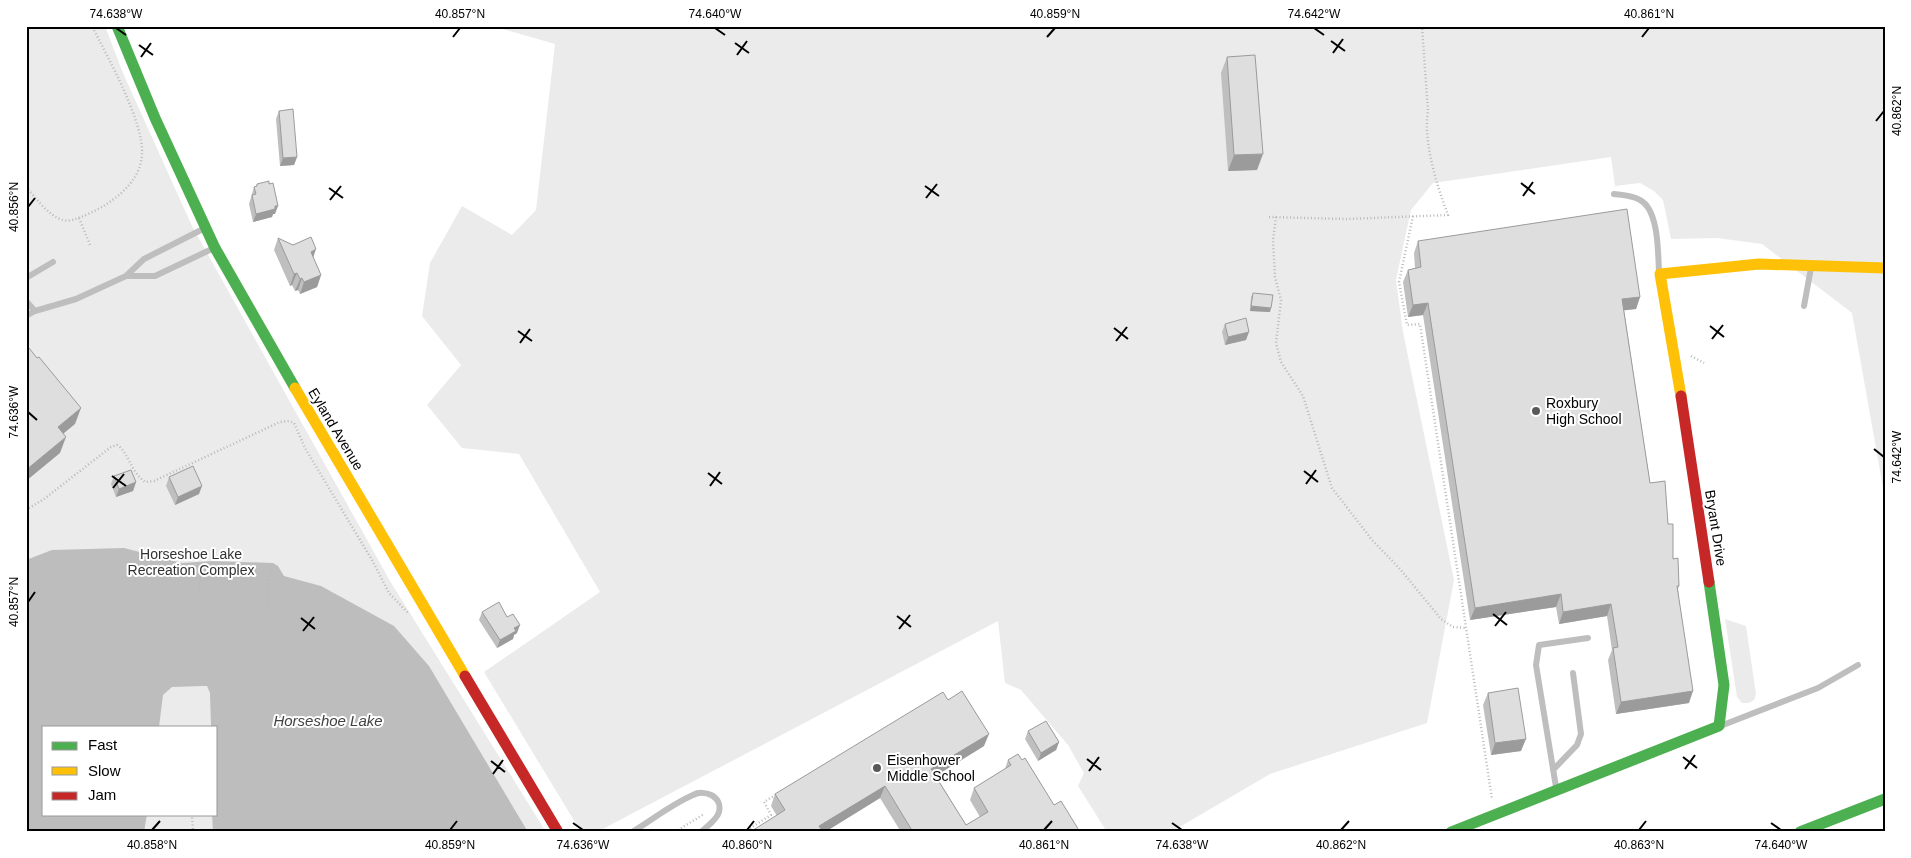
<svg xmlns="http://www.w3.org/2000/svg" width="1911" height="858" viewBox="0 0 1911 858" font-family="Helvetica,sans-serif">
<style>
.green{fill:#ebebeb;fill-rule:evenodd}
.water{fill:#bdbdbd}
.lines{fill:none;stroke-linecap:round;stroke-linejoin:round}
.path{stroke:#b9b9b9;stroke-width:2.5;stroke-dasharray:1 2.5;stroke-linecap:butt}
.lane{stroke:#bebebe;stroke-width:6}
.fast{stroke:#4caf50;stroke-width:11}
.slow{stroke:#ffc107;stroke-width:11}
.jam{stroke:#c62828;stroke-width:11}
.wall{fill:#bfbfbf}
.shaded-wall{fill:#9b9b9b}
.building{fill:#dedede;stroke:#9b9b9b}
.ticks{fill:none;stroke:#000;stroke-width:2}
.poi-dot{fill:#595959;stroke:#fff;stroke-width:2}
.labels{text-anchor:middle;dominant-baseline:central;stroke-width:4;stroke-linejoin:round;paint-order:stroke}
.poi-label{font-size:14px;fill:#000;stroke:#fff;text-anchor:start}
.street-label{font-size:14px;fill:#000;stroke:#fff}
.park-label{font-size:14px;fill:#313131;stroke:#fff}
.water-label{font-size:15px;font-style:italic;fill:#424242;stroke:#fff}
.neatline{fill:none;stroke:#000;stroke-width:2}
.ticks-label{font-size:12px;text-anchor:middle;fill:#000}
</style>
<rect width="100%" height="100%" fill="#fff"/>
<!-- green -->
<path class="green" d="M26,26h79l18,47 69,153 198,355 156,251h-520zM44,727h172v87h-172z
M492,26h1393v473l-33,-186 -90,-69 -45,-6 -46,1 -8,-39 -9,-9 -14,-8 -25,3 -4,-29 -178,26 -22,27 -15,70 7,52 51,248 -27,143 -157,51 -99,58h-64l-29,-46 6,-13 -16,-28 -47,-55 -16,-7 -7,-62 -401,211h-16l-97,-160 116,-80 -81,-138 -57,-6 -35,-43 34,-40 -39,-49 8,-53 32,-57 50,29 24,-25 19,-166z
M1725,619l21,7 10,68 -2,6 -5,3h-7l-5,-6z"/>
<!-- water -->
<path class="water" d="M124,548l58,15 31,-2 60,2 5,3 6,10 37,10 73,40 35,40 99,166h-315l-1,-18h4v-87h-5l-1,-34 -3,-7h-4l-31,1 -9,8 -4,32h-115v87h103l-3,18h-118v-272l26,-10z"/>
<g class="lines">
<!-- path -->
<path class="path" d="M26,187c10,11 22,29 37,33 7,2 12,-1 18,-3 26,-10 60,-32 61,-63 2,-32 -35,-98 -50,-128
M1413,216l-14,66 8,43 13,-1 72,475
M1269,217l77,2 102,-4c-11,-29 -25,-73 -20,-104l-6,-85
M1276,217l-3,23 2,37 6,23 -5,43 5,19 22,34 29,92 40,52 28,29 41,50 12,8 13,1
M79,218l11,27
M1691,356l13,7
M26,510l18,-11 67,-52 6,-2c11,6 13,26 28,37l9,-1 126,-59 9,-1 5,2 11,25 67,112 17,33 20,21
M199,595l3,-35
M267,605l3,-42
M192,814l1,18
M675,832l29,-18
M744,832l27,-17 -7,-13 13,-8"/>
<!-- lane -->
<path class="lane" d="M1614,194c9,1 18,1 26,6 19,10 18,53 19,73
M126,276h29l59,-28
M26,278l27,-16
M26,301l9,10
M1804,306l7,-38
M26,316l9,-5 41,-12 50,-23 18,-17 59,-30
M1723,725l95,-37 40,-23
M1553,770l24,-25 4,-11 -8,-61
M1556,787l-20,-122 3,-20 49,-7
M632,832c20,-12 40,-28 61,-37 11,-6 30,1 26,17 -2,8 -12,14 -18,20"/>
<!-- fast -->
<path class="fast" d="M117,26l38,92 60,130 80,140
M1451,832l268,-106 5,-41 -15,-103
M1800,832l85,-33"/>
<!-- slow -->
<path class="slow" d="M295,388l170,288
M1681,396l-21,-122 99,-10 126,4"/>
<!-- jam -->
<path class="jam" d="M1681,396l28,186
M465,676l93,156"/>
</g>
<!-- wall -->
<path class="wall" d="M1227,57l30,113 -29,1 -7,-98z
M279,111l18,46 -3,8 -14,1 -4,-47z
M257,184l18,30h-2l-1,3 -19,5 -4,-18 5,-17h2z
M278,238l35,19 8,18 -4,12 -17,7 -2,-4 -3,1 -3,-6 -2,1 -16,-36z
M1418,241l222,56 -4,12 -12,1 26,173 18,41 5,35 6,27 -1,3 11,114 -73,11 -8,-54 4,-10 -5,-34 -48,8 -3,-17 -86,13 -47,-305 -15,2 -5,-35 5,-12 7,-2 -1,-15z
M1253,293l17,19 -20,-1 1,-14z
M1225,324l21,16 -21,5 -3,-13z
M114,476l22,6 -3,9 -17,6 -5,-13z
M169,477l30,17 -24,11 -9,-19z
M482,612l35,21 -3,2 -1,4 -16,9 -18,-28z
M1488,693l33,58 -30,4 -8,-50z
M948,700l36,46 -48,30 30,49 14,-8 -10,-17 4,-12 31,-19 3,-9 46,45 26,27h-179l-21,-34 -55,34h-75l27,-16 -6,-10 4,-12z
M1028,731l31,11 -3,8 -18,11 -13,-22z"/>
<!-- shaded-wall -->
<path class="shaded-wall" d="M1263,154l-6,16 -29,1 6,-16z
M297,157l-3,8 -14,1 3,-8z
M275,206h3l-3,8h-2l-1,3 -19,5 3,-8z
M316,249l-4,12 -1,-9z
M297,273l-5,12 -2,1 4,-12z
M321,275l-4,12 -17,7 4,-12z
M302,278l-4,12 -3,1 5,-12z
M1640,297l-4,12 -18,2 4,-12z
M1428,303l-5,12 -15,2 5,-12z
M1251,306l20,2 -1,4 -20,-1z
M1249,332l-3,8 -21,5 3,-8z
M81,408l-6,16 -23,19 6,-16z
M66,437l-6,16 -34,28v-11z
M136,482l-3,9 -17,6 3,-8z
M202,486l-3,8 -24,11 3,-8z
M1561,594l-5,13 -86,13 5,-12z
M1611,604l-4,12 -48,8 4,-12z
M520,625l-3,8 -3,2 -1,4 -16,9 3,-8 14,-12z
M1693,691l-4,12 -73,11 5,-12z
M989,734l-5,12 -57,35 4,-12z
M1526,739l-5,12 -30,4 4,-12z
M1059,742l-3,8 -18,11 3,-8z
M885,786l-5,12 -55,34h-8l2,-6z"/>
<!-- building -->
<path class="building" d="M1255,55l8,99 -29,1 -7,-98z
M293,109l4,48 -14,1 -4,-47z
M269,181v3l4,-1 5,23h-3v3l-19,5 -4,-19 4,-1 -2,-7 3,-1v-2z
M1627,209l13,88 -18,2 28,184 15,-2 3,43h5v35l5,-1 1,28h-2l16,105 -72,11 -8,-54 5,-1 -7,-43 -48,8 -2,-18 -86,14 -47,-305 -15,2 -5,-35 13,-3 -3,-26z
M311,237l5,12 -5,3 10,23 -17,7 -2,-4 -2,1 -3,-6 -3,1 -16,-36 15,7z
M1253,293l20,2 -2,13 -20,-2z
M1246,318l3,14 -21,5 -3,-13z
M29,348l8,10 2,-1 42,51 -23,19 8,10 -40,33v-119z
M193,466l9,20 -24,11 -9,-20z
M131,470l5,12 -17,7 -5,-13z
M499,602l8,15 6,-3 7,11 -6,3 2,3 -16,9 -18,-28z
M1518,688l8,51 -31,4 -7,-50z
M962,691l27,43 -58,35 35,56 22,-13 -14,-24 37,-23 -3,-5 10,-6 4,6 3,-2 29,47 7,-4 19,31h-167l-28,-46 -66,40 4,6h-73l35,-22 -10,-16 168,-102 5,8z
M1046,721l13,21 -18,11 -13,-22z"/>
<!-- ticks -->
<path class="ticks" d="M116,28l10,7M715,28l10,7M1314,28l10,7M453,37l7,-9M1047,37l8,-9M1642,37l7,-9M1331,41l14,10M735,43l14,10M139,45l14,10M1333,53l10,-14M737,55l10,-14M141,57l10,-14M1876,121l8,-10M1521,183l14,11M925,186l14,10M329,188l14,10M1523,196l10,-14M926,198l11,-14M330,200l11,-14M28,207l7,-9M1710,326l14,11M1114,328l14,11M518,331l14,10M1712,339l11,-14M1116,341l11,-14M520,343l10,-14M28,412l9,8M1874,449l10,8M1304,471l14,11M708,473l14,11M112,476l14,10M1306,484l10,-14M710,486l10,-14M113,488l11,-14M28,602l7,-10M1493,614l14,11M897,616l14,11M301,618l14,11M1495,626l11,-14M899,629l11,-14M303,631l11,-14M1683,757l14,11M1087,759l14,11M491,761l14,11M1685,769l10,-14M1089,771l10,-14M493,774l10,-14M573,823l10,7M1172,823l10,7M1771,823l10,7M152,830l8,-9M450,830l7,-9M747,830l7,-9M1044,830l8,-9M1341,830l8,-9M1639,830l7,-9"/>
<!-- markers -->
<g class="poi-dot">
<circle cx="1536" cy="411" r="5"/>
<circle cx="877" cy="768" r="5"/>
</g>
<g class="labels">
<!-- poi labels -->
<g class="poi-label">
<text x="1546" y="403">Roxbury<tspan x="1546" dy="16">High School</tspan></text>
<text x="887" y="760">Eisenhower<tspan x="887" dy="16">Middle School</tspan></text>
</g>
<!-- street labels -->
<g class="street-label">
<text transform="translate(336 429) rotate(59)">Eyland Avenue</text>
<text transform="translate(1716 528) rotate(81)">Bryant Drive</text>
</g>
<!-- park labels -->
<g class="park-label">
<text x="191" y="554">Horseshoe Lake<tspan x="191" dy="16">Recreation Complex</tspan></text>
</g>
<!-- water labels -->
<g class="water-label">
<text x="328" y="720">Horseshoe Lake</text>
</g>
</g>
<!-- border -->
<rect width="1911" height="858" fill="none" stroke="#ffffff" stroke-width="55"/>
<!-- legend -->
<rect x="42" y="726" width="175" height="90" fill="#ffffff" stroke="#999999"/>
<rect x="52" y="742" width="25" height="8" fill="#4caf50" stroke="#999999"/>
<text x="88" y="750" font-size="15" fill="#000000">Fast</text>
<rect x="52" y="767" width="25" height="8" fill="#ffc107" stroke="#999999"/>
<text x="88" y="776" font-size="15" fill="#000000">Slow</text>
<rect x="52" y="792" width="25" height="8" fill="#c62828" stroke="#999999"/>
<text x="88" y="800" font-size="15" fill="#000000">Jam</text>
<rect x="28" y="28" width="1856" height="802" class="neatline"/>
<g class="ticks-label">
<text x="116" y="18">74.638°W</text>
<text x="460" y="18">40.857°N</text>
<text x="715" y="18">74.640°W</text>
<text x="1055" y="18">40.859°N</text>
<text x="1314" y="18">74.642°W</text>
<text x="1649" y="18">40.861°N</text>
<text transform="translate(1897 111) rotate(-90)" y="4">40.862°N</text>
<text transform="translate(14 207) rotate(-90)" y="4">40.856°N</text>
<text transform="translate(14 412) rotate(-90)" y="4">74.636°W</text>
<text transform="translate(1897 457) rotate(-90)" y="4">74.642°W</text>
<text transform="translate(14 602) rotate(-90)" y="4">40.857°N</text>
<text x="152" y="849">40.858°N</text>
<text x="450" y="849">40.859°N</text>
<text x="583" y="849">74.636°W</text>
<text x="747" y="849">40.860°N</text>
<text x="1044" y="849">40.861°N</text>
<text x="1182" y="849">74.638°W</text>
<text x="1341" y="849">40.862°N</text>
<text x="1639" y="849">40.863°N</text>
<text x="1781" y="849">74.640°W</text>
</g>
</svg>
